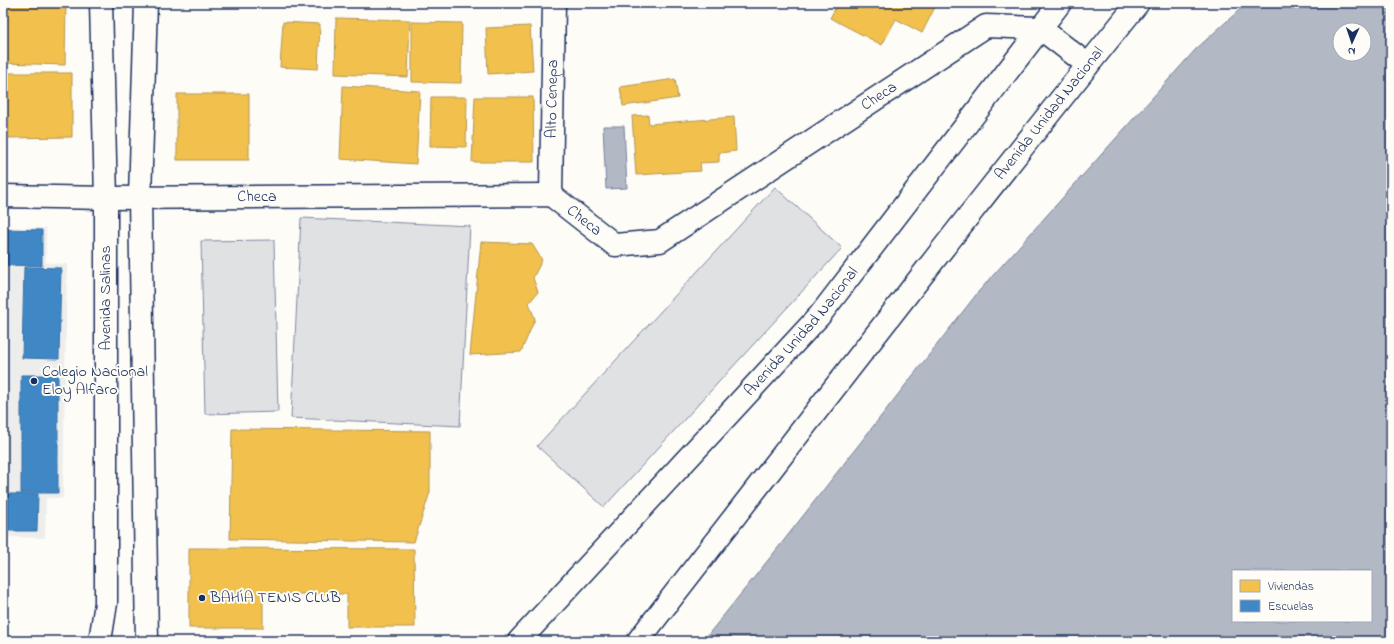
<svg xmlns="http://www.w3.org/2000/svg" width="1394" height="644" viewBox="0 0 1394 644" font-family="'Indie Flower',sans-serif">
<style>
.built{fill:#edeeec}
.green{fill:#e0e1e3;stroke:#7e88a0}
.water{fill:#b3b8c5;stroke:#76819c;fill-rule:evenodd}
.homes{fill:#f2c14e;stroke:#b29553}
.schools{fill:#3f88c5;stroke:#346da6}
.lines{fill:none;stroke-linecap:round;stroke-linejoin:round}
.minor-casing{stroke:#1b2f5e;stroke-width:25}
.major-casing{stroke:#1b2f5e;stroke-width:25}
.minor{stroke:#fdfcf7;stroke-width:22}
.major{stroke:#fdfcf7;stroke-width:22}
.poi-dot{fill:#1b2f5e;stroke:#fdfcf7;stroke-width:1.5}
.labels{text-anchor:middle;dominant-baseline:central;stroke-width:4;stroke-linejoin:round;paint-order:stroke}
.street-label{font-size:16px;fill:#1b2f5e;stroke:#fdfcf7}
.poi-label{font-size:16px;fill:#1b2f5e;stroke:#fdfcf7;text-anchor:start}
</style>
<rect width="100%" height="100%" fill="#fdfcf7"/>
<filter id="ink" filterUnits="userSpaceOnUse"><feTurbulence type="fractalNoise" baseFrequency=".025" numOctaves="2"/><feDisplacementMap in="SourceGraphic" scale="8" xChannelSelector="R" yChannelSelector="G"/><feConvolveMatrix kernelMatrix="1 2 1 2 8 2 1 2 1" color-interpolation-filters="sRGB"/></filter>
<g filter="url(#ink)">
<!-- built -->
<path class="built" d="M3,227l43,1v35l21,1 -4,234h-17l-1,40 -42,-1z"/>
<!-- green -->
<path class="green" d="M775,187l67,61 -238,259 -67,-61z
M301,218l169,8 -10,200 -169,-8z
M274,240l4,172 -73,2 -4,-173z"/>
<!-- water -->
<path class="water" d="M1247,3h144v638h-688l78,-97 198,-253 217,-242zM1340,30h24v24h-24zM1233,571h138v50h-138z
M603,126h21l3,62 -21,1z"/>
<!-- homes -->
<path class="homes" d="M3,3h63l-1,62 -62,-2z
M670,3h23v2h-23z
M838,3h99l-15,30 -26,-14 -14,26 -52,-27z
M336,18l74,2 -2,57 -73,-3z
M283,22l37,2 -2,45 -38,-2z
M412,22l50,1 -1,60 -49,-1z
M530,26l3,45 -45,3 -2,-46z
M3,73h69v64l-69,1z
M675,79l3,19 -55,8 -3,-19z
M343,86l77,5 -4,73 -76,-5z
M177,94h72v66h-72z
M431,97h36l-1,50 -36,-1z
M475,97h58l1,65h-62z
M648,115l1,9 85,-7 2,34 -17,2v9l-19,1 1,8 -65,4 -4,-59z
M481,242l51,2 10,16 -9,18 5,14 -9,11 6,16 -14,33 -51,3z
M232,429l198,2v61l-16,50 -184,-3z
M189,548l225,1 1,78h-68v-33h-84v34h-74z"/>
<!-- schools -->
<path class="schools" d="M3,229l39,1v36l-39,-1z
M24,267l37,1 -2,91 -37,-1z
M21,375h37v118h-37z
M3,494h35l-1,37h-34z"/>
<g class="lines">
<defs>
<g id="minor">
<path d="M146,3l-6,194 7,444"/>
<path id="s1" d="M551,195l3,-192"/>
<path id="s2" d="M3,196l103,2 445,-3 64,50 45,-4 326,-215 54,2 48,37"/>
<path d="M100,641l6,-38v-405l-5,-195"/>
</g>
<g id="major">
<path id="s3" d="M519,641l301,-326 240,-312"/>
<path id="s4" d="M638,641c166,-213 330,-428 500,-638"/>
</g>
</defs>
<!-- minor casing -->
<use href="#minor" class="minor-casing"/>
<!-- major casing -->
<use href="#major" class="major-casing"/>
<!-- minor -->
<use href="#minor" class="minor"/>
<!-- major -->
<use href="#major" class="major"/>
</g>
</g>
<!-- markers -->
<g class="poi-dot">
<circle cx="34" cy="381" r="4"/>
<circle cx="202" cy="598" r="4"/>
</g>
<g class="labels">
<!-- street labels -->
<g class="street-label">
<text stroke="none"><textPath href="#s2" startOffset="937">Checa</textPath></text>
<text stroke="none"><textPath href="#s1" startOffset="96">Alto Cenepa</textPath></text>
<text stroke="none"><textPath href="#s4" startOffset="669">Avenida Unidad Nacional</textPath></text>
<text stroke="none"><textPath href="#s2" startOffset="254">Checa</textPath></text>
<text stroke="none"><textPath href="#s2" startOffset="590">Checa</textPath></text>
<text transform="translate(106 298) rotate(-90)">Avenida Salinas</text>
<text stroke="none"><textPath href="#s3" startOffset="419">Avenida Unidad Nacional</textPath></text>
</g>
<!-- poi labels -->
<g class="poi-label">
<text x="42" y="372">Colegio Nacional<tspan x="42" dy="18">Eloy Alfaro</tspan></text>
<text x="210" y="598">BAHÍA TENIS CLUB</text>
</g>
</g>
<!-- margin -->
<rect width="1394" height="644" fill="none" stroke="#fdfcf7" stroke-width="16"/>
<rect x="8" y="8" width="1378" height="628" fill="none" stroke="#1b2f5e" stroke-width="1.5" filter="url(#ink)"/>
<!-- legend -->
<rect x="1232" y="570" width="140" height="52" fill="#fdfcf7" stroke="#a3aaba"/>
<rect x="1240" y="580" width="20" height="12" fill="#f2c14e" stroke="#a3aaba"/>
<text x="1268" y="590" font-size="12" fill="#1b2f5e">Viviendas</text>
<rect x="1240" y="600" width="20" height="12" fill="#3f88c5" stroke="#a3aaba"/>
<text x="1268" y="610" font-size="12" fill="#1b2f5e">Escuelas</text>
<!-- north arrow -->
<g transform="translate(1352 42) rotate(183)"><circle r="19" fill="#fdfcf7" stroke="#a3aaba"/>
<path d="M0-3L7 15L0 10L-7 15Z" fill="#1b2f5e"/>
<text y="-6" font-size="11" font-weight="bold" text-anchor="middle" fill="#1b2f5e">N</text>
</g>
</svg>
